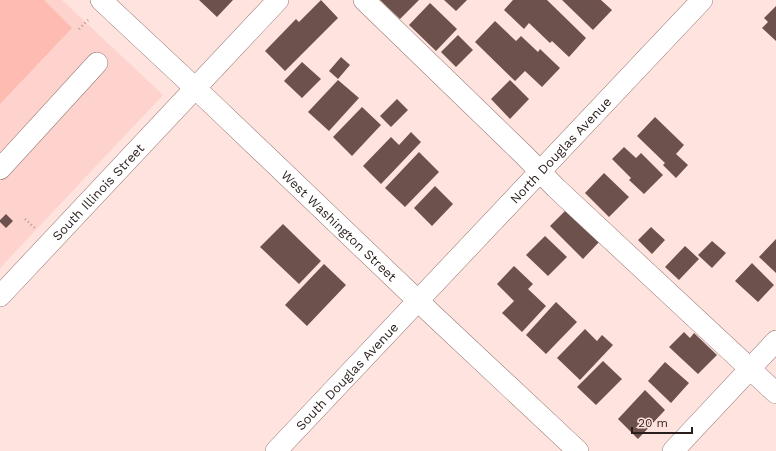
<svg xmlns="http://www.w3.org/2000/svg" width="776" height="451" viewBox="0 0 776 451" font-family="'Work Sans',sans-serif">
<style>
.built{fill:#fed3cd}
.green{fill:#febbb1}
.building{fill:#6d514d}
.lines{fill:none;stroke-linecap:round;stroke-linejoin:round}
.minor-casing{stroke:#977874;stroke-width:22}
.path{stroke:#b09a97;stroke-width:2.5;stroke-dasharray:1 3;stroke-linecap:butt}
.minor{stroke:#fff;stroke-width:21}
.labels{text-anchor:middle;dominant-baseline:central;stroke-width:4;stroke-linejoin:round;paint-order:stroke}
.street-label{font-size:13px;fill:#2a1e1c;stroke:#ffe3df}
</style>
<rect width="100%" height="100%" fill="#ffe3df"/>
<!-- built -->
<path class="built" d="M0,0h62l101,95 -163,173z"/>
<!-- green -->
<path class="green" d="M0,0h44l28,28 -72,76z"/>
<!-- building -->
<path class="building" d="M199,0h34l-16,17z
M321,0l17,18 -53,53 -20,-20 31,-32 3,3z
M380,0h39l-19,19z
M444,0h23l-11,11z
M513,0h34l39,38 -17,19 -17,-16 -2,2 -21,-20 -5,6 -20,-19z
M562,0h39l11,10 -19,20z
M430,3l27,26 -21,22 -27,-26z
M776,6v35l-14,-13 6,-6 -4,-4z
M495,21l21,20 5,-5 17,16 2,-3 20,19 -18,19 -17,-16 -10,10 -40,-39z
M458,35l15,15 -17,17 -15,-15z
M341,57l9,8 -12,14 -9,-8z
M302,62l19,17 -19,19 -18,-17z
M338,80l21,18 -30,33 -21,-19z
M510,80l19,19 -19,20 -19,-20z
M397,99l11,11 -17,17 -11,-11z
M362,107l19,18 -29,31 -19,-19z
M655,117l29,28 -8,9 12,11 -12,13 -13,-13 2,-2 -28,-27z
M411,132l10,10 -40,42 -18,-18 28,-29 8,8z
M624,147l12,11 5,-5 22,22 -19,19 -15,-14 2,-2 -19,-19z
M419,152l20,20 -34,35 -20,-19z
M604,173l25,24 -20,20 -24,-24z
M435,186l18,18 -21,22 -18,-18z
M567,209l33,32 -17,18 -33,-33z
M6,214l7,7 -7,7 -6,-6v-2z
M283,224l38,37 -22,23 -39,-37z
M651,227l14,13 -13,14 -14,-14z
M545,236l22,21 -19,19 -22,-21z
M776,239v34l-17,-16z
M712,241l14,12 -14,15 -14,-13z
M685,246l14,13 -20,21 -14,-13z
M752,263l22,22 -16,17 -23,-21z
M324,264l22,21 -39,41 -22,-21z
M514,266l19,18 -5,5 18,17 -24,26 -20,-19 12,-12 -17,-17z
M556,302l21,20 -31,32 -20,-19z
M585,329l12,12 5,-6 11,10 -33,35 -23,-22z
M684,332l6,6 4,-5 23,22 -19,19 -29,-27z
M603,361l19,18 -26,26 -19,-18z
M665,362l24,21 -18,20 -23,-22z
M645,390l20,20 -27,29 -20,-20z"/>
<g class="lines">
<defs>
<g id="minor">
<path id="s1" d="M101,0l109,102 225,215 143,134"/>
<path d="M364,0l160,155 32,33 220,205"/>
<path d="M0,169l97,-106"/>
<path id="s2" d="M0,296l278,-296"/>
<path id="s3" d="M276,451l426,-451"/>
<path d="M673,451l103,-110"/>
</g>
</defs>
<!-- minor casing -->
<use href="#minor" class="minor-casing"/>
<!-- path -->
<path class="path" d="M79,29l9,-9
M25,219l11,10"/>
<!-- minor -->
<use href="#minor" class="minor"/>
</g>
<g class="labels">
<!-- street labels -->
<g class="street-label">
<text stroke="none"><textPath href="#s3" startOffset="414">North Douglas Avenue</textPath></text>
<text stroke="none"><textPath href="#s2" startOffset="143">South Illinois Street</textPath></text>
<text stroke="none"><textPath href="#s1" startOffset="328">West Washington Street</textPath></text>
<text stroke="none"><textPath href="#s3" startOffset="103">South Douglas Avenue</textPath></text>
</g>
</g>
<!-- scale -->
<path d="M632 427v6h60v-6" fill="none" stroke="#2a1e1c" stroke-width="2"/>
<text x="638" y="427" font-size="12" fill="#2a1e1c" stroke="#ffe3df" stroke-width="3" paint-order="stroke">20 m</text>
</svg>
